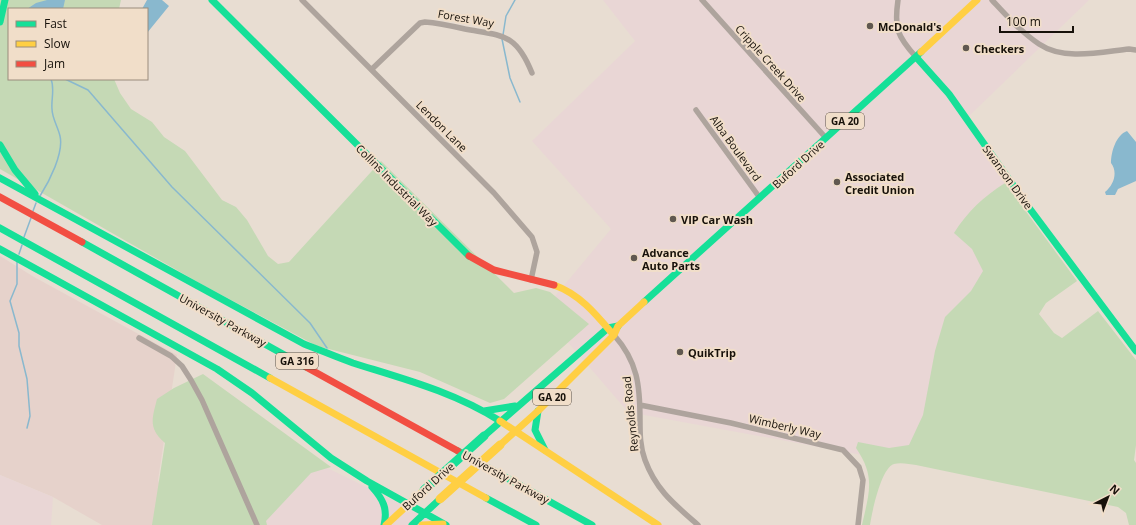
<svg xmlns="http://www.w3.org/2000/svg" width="1136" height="525" viewBox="0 0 1136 525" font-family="'Open Sans',sans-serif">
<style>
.commercial{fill:#e6d2cb}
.industrial{fill:#e9d6d5}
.green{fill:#c5d9b5}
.water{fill:#89b8ce}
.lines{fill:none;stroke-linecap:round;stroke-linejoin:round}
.stream{stroke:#89b8ce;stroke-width:1.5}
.street{stroke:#aea49d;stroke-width:5.5}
.fast{stroke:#16e098;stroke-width:7}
.slow{stroke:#ffcf43;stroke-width:7}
.jam{stroke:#f24e42;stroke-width:7}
.fast-bridge{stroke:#16e098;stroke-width:9}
.slow-bridge{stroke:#ffcf43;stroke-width:9}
.poi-dot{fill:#605850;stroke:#f1dec9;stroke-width:1.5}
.labels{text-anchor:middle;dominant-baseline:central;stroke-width:4;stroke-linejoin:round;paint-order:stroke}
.shield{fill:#f1dec9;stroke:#584e43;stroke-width:1}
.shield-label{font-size:10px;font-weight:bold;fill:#17110a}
.street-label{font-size:11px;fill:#17110a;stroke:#f1dec9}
.poi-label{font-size:11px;font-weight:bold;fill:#17110a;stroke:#f1dec9;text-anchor:start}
</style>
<rect width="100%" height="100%" fill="#e8ddd2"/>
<!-- commercial -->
<path class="commercial" d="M0,256l34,21 143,78 -19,125 14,45h-70l-49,-28 -53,-22z"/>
<!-- industrial -->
<path class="industrial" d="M603,0h486l-121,117 45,66 -50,42 34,44 -86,195 -283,-52 -87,-101 5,-4 65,-78 -79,-88 103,-100z
M311,460l133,65h-184z
M0,475l53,22 -2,28h-51z"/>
<!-- green -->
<path class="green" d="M0,0h121l-2,9h-110v70h105l6,14 11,16 21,13 12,15 21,14 37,49 14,7 11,13 21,36 10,8 11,-2 92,-101 133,132 22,-5 14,4 39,32 -85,75 -14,4 -70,-31 -103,-26 -114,-61 -203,-116z
M1005,183l72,98 -31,22 -7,11 15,19 8,5 36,-27 38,49v85l-2,15 2,3v62h-7l-3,-12 -8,-6 -202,-42c-6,-1 -16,-3 -22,-1 -13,4 -22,48 -24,61h-8c7,-32 14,-48 -6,-77l2,-6 31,6 20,-3 14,-30 12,-64 10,-34 26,-26 12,-20 -11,-22 -18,-16c14,-22 29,-36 51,-50z
M203,374l128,93 -20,6 -45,48 1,4h-115l13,-82c-17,-15 -13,-24 -8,-44l17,-11z"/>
<!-- water -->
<path class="water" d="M47,0h18l-2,9h-36l9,-6z
M147,0h15l7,6 -22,27v-24h-5z
M1127,131l9,11v39l-18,8 -3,6h-9l-1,-3c9,-7 13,-20 6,-29 0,-11 5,-28 16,-32z"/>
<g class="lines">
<!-- stream -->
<path class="stream" d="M503,35l3,-19 9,-16
M502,39l8,39 10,24
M65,79l23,11 84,97 138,136 17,25
M40,196c9,-14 24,-43 20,-60 -2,-9 -8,-18 -8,-27 -1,-10 3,-20 -1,-30
M33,211l3,-8
M24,237l7,-19
M19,254l3,-9
M17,262v22l-7,17 9,32v13l8,33 3,37 -3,12"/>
<!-- street -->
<path class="street" d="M302,0l192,193 38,44 5,15 -6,28
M702,0l124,138
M898,0c-4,28 -1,36 18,57
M992,0c14,15 29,32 47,44 25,17 62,8 90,5l7,1
M372,69l48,-46 5,-1c14,1 27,4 40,7 38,7 51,4 67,44
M696,110l64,88
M614,335c24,27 26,51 26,85 0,14 0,27 5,40 11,30 29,44 53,65
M139,338l32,18 11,10 9,14 11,20 55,125
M640,405l91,18 112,27 16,17 4,13 -5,45"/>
<!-- fast -->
<path class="fast" d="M212,0l257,256
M0,22l5,-22
M916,57l33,37 78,111 109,146
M0,145l15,25 20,24
M0,178l304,166c16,6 32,13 49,19 51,16 101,29 147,58
M0,228l270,150
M82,242l224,125
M0,249l217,120 35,24 79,65 36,23 79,44
M644,302l277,-250
M484,411l31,-5
M538,411l-3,19 10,20
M484,436l124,-108 10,-2
M458,451l134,74
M372,487c11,12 16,22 12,38
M486,498l50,27
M412,525l28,-26"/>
<!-- slow -->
<path class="slow" d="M921,52l56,-52
M554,285c25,9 41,28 57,47
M270,378l216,120
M500,421l158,104
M500,445l38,-34 76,-76 4,-9 26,-24
M386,525l38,-35
M422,525l21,-1"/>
<!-- jam -->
<path class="jam" d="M0,197l82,45
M469,256l25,14 60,15
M306,367l152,84"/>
<!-- fast-bridge -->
<path class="fast-bridge" d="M424,490l60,-54"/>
<!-- slow-bridge -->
<path class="slow-bridge" d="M440,499l60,-54"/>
</g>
<!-- markers -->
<g class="poi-dot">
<circle cx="870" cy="26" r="4"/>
<circle cx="966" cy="48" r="4"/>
<circle cx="837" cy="182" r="4"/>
<circle cx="673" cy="219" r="4"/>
<circle cx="634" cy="258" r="4"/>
<circle cx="680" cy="352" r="4"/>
</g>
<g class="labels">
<!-- shield labels -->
<g class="shield">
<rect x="826" y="113" width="38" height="16" rx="3"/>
<rect x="276" y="353" width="42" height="16" rx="3"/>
<rect x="533" y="389" width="38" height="16" rx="3"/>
</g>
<g class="shield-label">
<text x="845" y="121">GA 20</text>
<text x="297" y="361">GA 316</text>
<text x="552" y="397">GA 20</text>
</g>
<!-- street labels -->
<g class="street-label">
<text transform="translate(466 18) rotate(10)">Forest Way</text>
<text transform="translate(771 63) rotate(48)">Cripple Creek Drive</text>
<text transform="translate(442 126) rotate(45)">Lendon Lane</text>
<text transform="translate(736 148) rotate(54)">Alba Boulevard</text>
<text transform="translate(798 164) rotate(-42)">Buford Drive</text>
<text transform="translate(1008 177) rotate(54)">Swanson Drive</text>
<text transform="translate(397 185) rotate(45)">Collins Industrial Way</text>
<text transform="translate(223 320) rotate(29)">University Parkway</text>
<text transform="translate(630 414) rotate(-96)">Reynolds Road</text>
<text transform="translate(785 426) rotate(13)">Wimberly Way</text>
<text transform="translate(506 477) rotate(29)">University Parkway</text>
<text transform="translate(428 486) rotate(-42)">Buford Drive</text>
</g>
<!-- poi labels -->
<g class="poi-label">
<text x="878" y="26">McDonald's</text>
<text x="974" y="48">Checkers</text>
<text x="845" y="176">Associated<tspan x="845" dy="13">Credit Union</tspan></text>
<text x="681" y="219">VIP Car Wash</text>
<text x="642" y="252">Advance<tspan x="642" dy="13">Auto Parts</tspan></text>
<text x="688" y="352">QuikTrip</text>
</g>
</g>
<!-- legend -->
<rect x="8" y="8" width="140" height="72" fill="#f1dec9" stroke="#9a8c7d"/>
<rect x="16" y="21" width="20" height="6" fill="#16e098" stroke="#9a8c7d"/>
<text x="44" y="28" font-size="12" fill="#17110a">Fast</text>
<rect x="16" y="41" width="20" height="6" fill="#ffcf43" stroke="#9a8c7d"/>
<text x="44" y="48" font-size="12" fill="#17110a">Slow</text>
<rect x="16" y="61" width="20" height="6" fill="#f24e42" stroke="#9a8c7d"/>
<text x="44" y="68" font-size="12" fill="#17110a">Jam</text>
<!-- north arrow -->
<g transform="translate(1108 497) rotate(42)" stroke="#f1dec9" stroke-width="3" paint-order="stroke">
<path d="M0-3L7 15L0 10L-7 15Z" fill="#17110a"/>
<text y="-6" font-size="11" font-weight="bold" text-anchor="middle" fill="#17110a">N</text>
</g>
<!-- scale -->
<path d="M1000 26v6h73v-6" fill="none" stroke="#17110a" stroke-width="2"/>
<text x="1006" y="26" font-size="12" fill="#17110a" stroke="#f1dec9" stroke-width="3" paint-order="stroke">100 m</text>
</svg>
